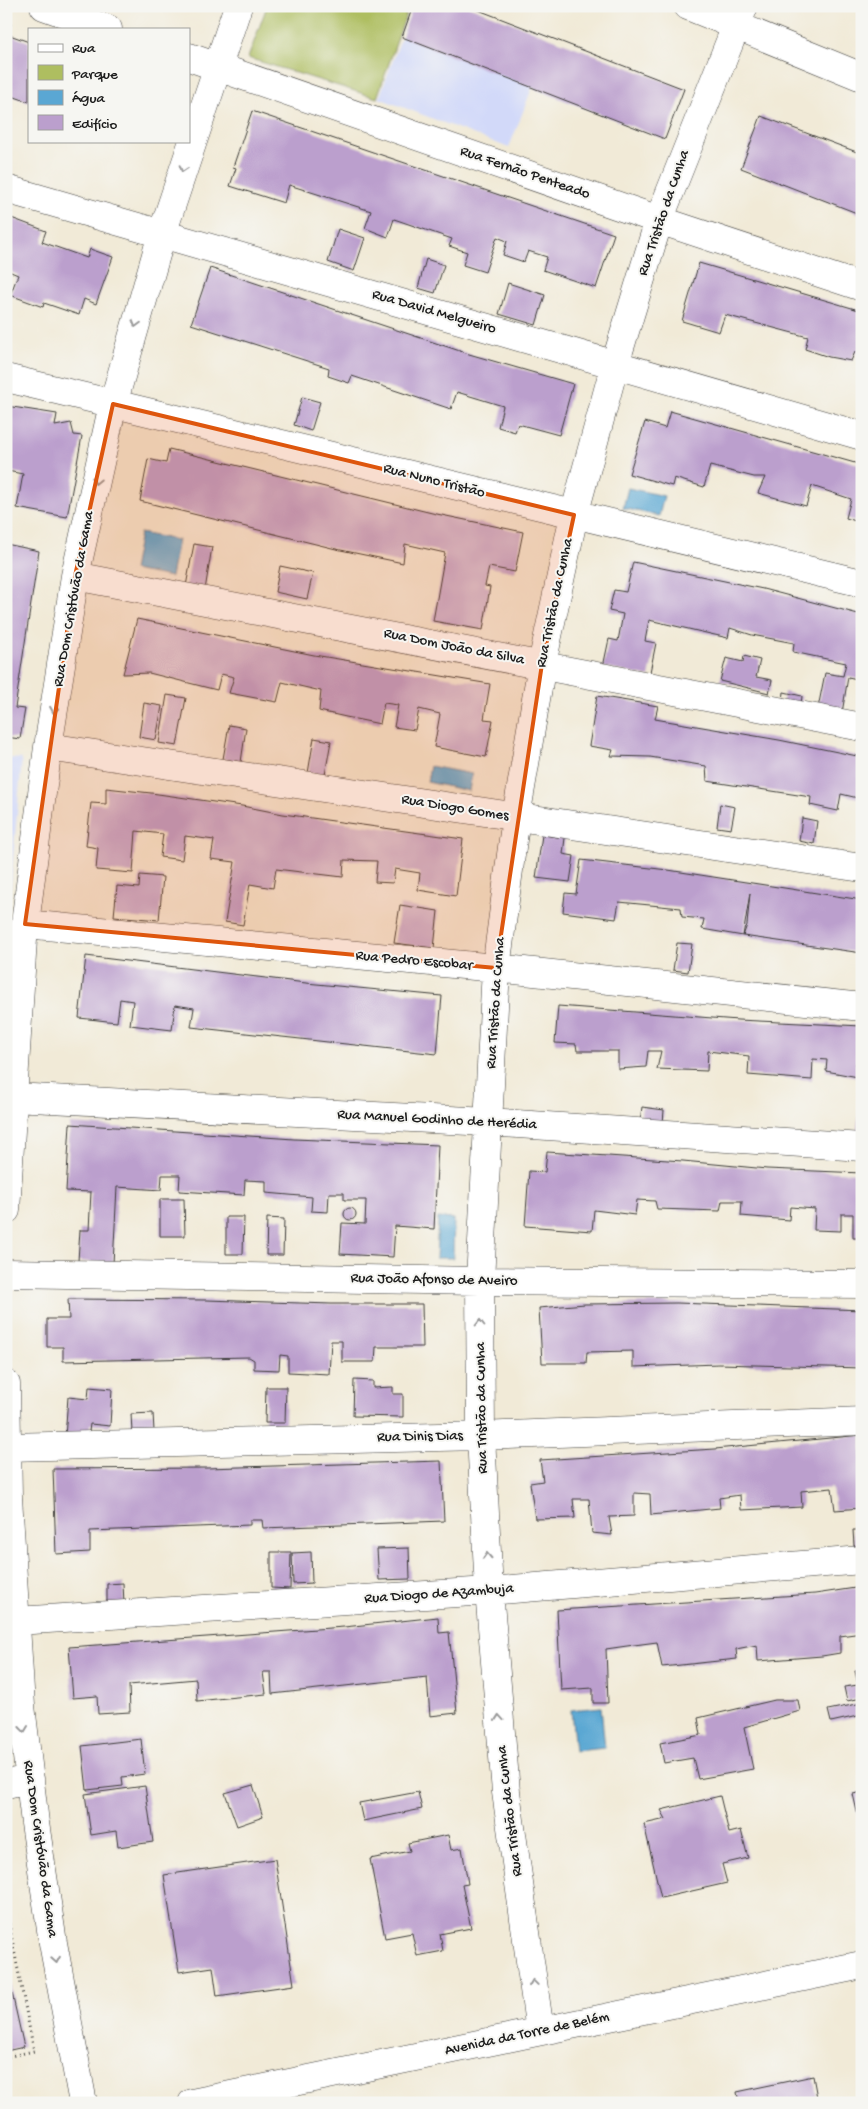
<svg xmlns="http://www.w3.org/2000/svg" width="868" height="2109" viewBox="0 0 868 2109" font-family="'Gochi Hand',sans-serif">
<style>
.built{fill:#d2d9f9}
.green{fill:#aebe60;stroke:#656d3e}
.water{fill:#5aa7d3;stroke:#3b6278}
.building{fill:#bb9fcd}
.lines{fill:none;stroke-linecap:round;stroke-linejoin:round}
.minor-casing{stroke:#3c3b38;stroke-width:29}
.path{stroke:#3c3b38;stroke-width:3;stroke-dasharray:1 4;stroke-linecap:butt}
.minor{stroke:#fff;stroke-width:28}
.oneway{stroke:#999}
.marked{fill:#de560d;fill-opacity:0.2;stroke:#de560d;stroke-width:4;stroke-linejoin:round}
.labels{text-anchor:middle;dominant-baseline:central;stroke-width:4;stroke-linejoin:round;paint-order:stroke}
.street-label{font-size:15px;fill:#1c1c1c;stroke:#f6f6f2}
</style>
<rect width="100%" height="100%" fill="#f6f6f2"/>
<filter id="ink" filterUnits="userSpaceOnUse"><feTurbulence type="fractalNoise" baseFrequency=".02" numOctaves="2"/><feDisplacementMap in="SourceGraphic" scale="10" xChannelSelector="R" yChannelSelector="G"/><feConvolveMatrix kernelMatrix="1 2 1 2 8 2 1 2 1" color-interpolation-filters="sRGB"/></filter>
<filter id="wash" filterUnits="userSpaceOnUse"><feTurbulence type="fractalNoise" baseFrequency=".0096" numOctaves="4" result="noise"/><feDisplacementMap in="SourceGraphic" scale="20" xChannelSelector="R" yChannelSelector="G"/><feGaussianBlur stdDeviation="1.12" result="paint"/><feColorMatrix in="noise" values="0 0 0 0 0 0 0 0 0 0 0 0 0 0 0 0 0 1.4 0 .05"/><feComposite in="paint" operator="in"/></filter>
<g filter="url(#wash)">
<rect width="100%" height="100%" fill="#f1ead7"/>
<!-- built -->
<path class="built" d="M413,6l271,83 -19,50 -133,-51 -23,60 -130,-50z
M6,758l16,1 -15,165h-1z"/>
<!-- green -->
<path class="green" d="M267,6h142l-32,92 -129,-40z"/>
<!-- water -->
<path class="water" d="M628,488l36,8 -5,20 -36,-8z
M140,533l38,7 -7,37 -38,-7z
M430,766l42,8 -3,17 -42,-9z
M438,1218l16,1 -1,39h-17z
M601,1707l4,41 -30,3 -4,-41z"/>
<g id="blocks">
<!-- building -->
<path class="building" d="M413,6h55l216,83 -19,50 -263,-102z
M6,22l5,2 -4,10 22,8v60l-20,-7 -1,5 -2,-1z
M252,111l362,123 -18,54 -53,-18 4,-13 -19,-6 -4,11 -21,-7 4,-14 -10,-4 -12,35 -22,-7 4,-13 -18,-6 3,-7 -58,-20 -6,18 -23,-9 6,-17 -82,-26 -5,18 -54,-17 6,-18 -3,-1z
M761,116l101,38v61l-121,-47z
M6,216l40,15 -4,11 45,16 3,-9 23,8 -17,47 -12,-5 -5,16 -35,-12 -1,4 -33,-12 8,-20 -12,-5z
M338,229l27,9 -11,33 -26,-9z
M426,259l18,6 -9,28 -17,-5z
M699,263l163,48v44l-7,-3 -4,9 -22,-4 -24,-8 3,-12 -83,-22 -6,17 -37,-11z
M210,268l259,86 104,30 -14,51 -41,-11 -3,8 -17,-5 5,-21 -46,-14 -6,17 -99,-33 -3,7 -21,-7 1,-8 -138,-44z
M508,283l37,12 -9,30 -37,-11z
M302,397l18,5 -9,29 -17,-6z
M6,406l51,8 -2,12 16,-3 3,12 8,1 -15,81 -50,-9 6,-34 -16,-3z
M670,411l192,54v58l-16,-5 5,-19 -39,-13 -6,20 -48,-13 7,-16h-11l-44,-11 -6,21 -30,-9 -2,8 -43,-12 16,-52 20,6z
M169,449l263,64 91,19 -8,40 -26,-5 -4,19 5,1 -7,43 -50,-9 12,-68 -40,-9 -2,19 -67,-14 -196,-48 8,-42 18,4z
M6,544l33,7 -24,157 10,1 -5,30 -14,-2z
M194,544l18,3 -7,43 -19,-4z
M633,562l130,27 99,26v65l-14,-3 -6,36 -24,-5 7,-35 18,3 3,-13 -53,-11 1,-9 -42,-8 -22,-7 -2,10 -79,-18 -4,21 11,2 -7,34 -46,-10 6,-28 9,2 5,-27 -14,-3 5,-21 12,2z
M280,566l33,7 -6,26 -32,-7z
M137,619l177,36 176,29 -6,35 9,1 -7,37 -52,-10 6,-33 -21,-5 -4,21 -21,-3 4,-22 -14,-2 -4,21 -34,-7 -27,-6 2,-20 -39,-9 -5,20 -48,-9 5,-16 -13,-3 -4,16 -68,-17 -26,1z
M744,656l16,4 -4,17 16,3 -3,13 -49,-12 6,-23 17,4z
M784,692l18,4 -1,9 -18,-4z
M167,695l19,3 -9,48 -18,-3z
M597,696l61,10 -3,13 124,21 83,17v42l-21,-5 -3,17 -28,-6 1,-8 -104,-16 -1,-15 -56,-9 -39,-1 2,-6 -24,-4z
M144,703l18,3 -6,34 -17,-3z
M229,725l17,3 -5,34 -18,-3z
M314,738l17,3 -6,34 -17,-2z
M106,788l45,5 91,13 41,8 180,25 -7,57 -38,-6 2,-17 -25,-4 -2,14 -18,-1 2,-21 -33,-1 -1,17 -67,-8 -3,19 -23,-4 -7,41 -18,-3 10,-60 -24,-3 3,-19 -29,-4 -3,24 -22,-3 3,-23 -27,-3 -3,42 -37,-3 2,-22 -12,-2 5,-43 15,1z
M720,804l15,3 -4,22 -14,-2z
M802,818l15,3 -3,23 -15,-3z
M542,835l23,3 -2,16 11,2 -4,26 -34,-4z
M581,860l87,10 194,30v53l-119,-17 4,-11 3,-32 -7,43 -41,-7 2,-10 -22,-2 -1,-9 -62,-6 -3,17 -53,-7 2,-19 11,1z
M140,875l23,2 -4,43 -45,-4 3,-30 22,2z
M400,905l38,6 -4,37 -40,-5z
M677,943l15,1 -4,28 -15,-2z
M86,956l220,27 136,13 -5,58 -246,-27 3,-19 -19,-3 -3,25 -42,-5 3,-24 -13,-2 -3,23 -38,-4z
M558,1006l180,14 124,6v37h-6l2,14 -32,-6 1,-11 -14,-1 -1,21 -64,-5 1,-19 -41,-5 -1,20 -50,-2 4,-18h-13l-2,16 -28,2v-18h-41l-1,-7 -21,-1z
M860,1097h2v35h-5z
M642,1107l22,3 -1,14 -23,-3z
M70,1124l224,15 144,6 -4,84 -39,-3 -2,31 -53,-3 2,-31 23,1 1,-24h-22v-7h-15l-1,19 -17,-1 1,-14 -46,-4v-12l-21,-1 -1,15 -65,-4 1,-16h-18l-1,15 -44,-3 -4,77 -35,-3 2,-31h9l2,-38 -25,-1z
M547,1152l136,9 84,8 95,4v65h-9v-24h-12v17l-27,-1 1,-21 -25,-2 -1,13 -48,-4 1,-15h-20l-2,10 -63,-2 -2,-8 -18,-1 -2,15 -41,-5 -2,21 -67,-5 4,-55 16,1z
M160,1199h24l1,37h-25z
M344 1214a6 6 0 1 1 12 0a6 6 0 1 1-12 0Z
M226,1217h18l-1,37h-17z
M267,1218l17,1 -1,36h-17z
M68,1299l138,1 125,4h91l1,43h-47l-1,15h-33v-21h-11l-2,33 -41,-2v-16l-8,-1 -1,15 -25,-1v-9l-5,-3 -186,4v-14h-16v-28h22z
M677,1303l185,7v58l-143,-4 -86,3v-16l-46,1 -1,11h-44l-3,-55 46,-4z
M354,1380l19,1v7l20,-1v7h10v23l-50,-1z
M89,1387l23,2 -2,37 -20,-2 -2,15 -23,-2 3,-40 20,2z
M266,1387h20l-1,36h-20z
M153,1413l1,18 -22,1 -1,-18z
M862,1435v73l-27,2 -3,-22 -31,3 1,16 -61,3 -1,-15 -21,3 1,10 -69,7 -1,-21 -16,-1v23l-25,1 3,18 -20,-2 -3,-34h-16l2,19 -40,1 -5,-36 13,-2 -3,-21 175,-11z
M441,1461l3,60 -181,7 -1,-8h-12v5l-160,6v21l-34,2 -3,-85 154,-1z
M853,1530h9v15l-8,1z
M409,1548l1,31 -31,1 -2,-31z
M271,1552h20l-1,37 -19,-1z
M311,1552l1,31 -19,1 -1,-31z
M123,1583l1,21h-17v-20z
M862,1587v46l-22,3v17l-18,3 -64,5 -1,-16 -21,4 1,10 -75,8 -5,-25 -23,3 -28,4 2,54h-15v-15l-32,2 -4,-80 258,-16z
M438,1617l1,16 10,-1 8,81 -27,3 -3,-39 -155,17 -1,-22h-8l3,22 -69,7 -1,-22 -67,6 1,27 -32,2 -1,-18 -24,2 -4,-51 275,-20z
M862,1670v28l-15,3 -3,-14 14,-2 -3,-14z
M775,1700h23l2,11 -56,16 9,42 -55,10 -5,-21 -29,5 -4,-20 41,-8 -3,-17z
M862,1703v12l-31,7 -3,-12z
M141,1739l4,35 -23,3 1,9 -36,4 -5,-44z
M253,1785l10,32 -26,9 -12,-33z
M145,1786l8,56 -35,5 -2,-16 -25,4 -6,-41z
M418,1792l4,17 -59,12 -4,-18z
M862,1792v36l-1,1 -8,-35z
M720,1796l9,37 12,-3 7,28 -26,6 5,19 -66,15 -17,-74 22,-5 -5,-9z
M448,1835l3,15 11,-2 6,36 -6,1 9,43 -31,6 3,17 -26,5 -5,-23 -27,5 -15,-79 40,-8 -2,-8z
M275,1859l19,126 -77,11 -4,-29 -34,5 -15,-97z
M6,1966l18,81 -18,4z
M813,2076l5,27h-79l-2,-11z"/>
</g>
</g>
<g filter="url(#ink)">
<use href="#blocks" fill-opacity="0" stroke="#3c3b38" stroke-width="1"/>
<g class="lines">
<defs>
<path id="minor" d="M44,6l64,23
M688,6l174,71
M189,57l470,163 203,67
M6,189l856,247
M6,378l856,205
M75,576l787,151
M48,747l814,121
M25,924l471,44 366,39
M13,1097l475,25 374,25
M6,1210l17,-271 25,-192 27,-171 38,-172 49,-170 76,-228
M6,1273l474,8 382,3
M6,1384l2,113 13,209 14,117 18,120 30,160
M7,1447l474,-11 381,-15
M16,1621l473,-30 373,-31
M6,1784l24,-5
M540,2031l-34,-239 -17,-201 -8,-155 -1,-155 16,-313 20,-151 26,-153 32,-149 41,-151 44,-144 85,-214
M192,2103l670,-138"/>
</defs>
<!-- minor casing -->
<use href="#minor" class="minor-casing"/>
<!-- path -->
<path class="path" d="M6,1909l28,142 -28,6"/>
<!-- minor -->
<use href="#minor" class="minor"/>
</g>
<!-- one-way arrows -->
<defs><path id="oneway-chevron" d="M-2-3.5L2.5 0L-2 3.5" fill="none" stroke-width="1.6" stroke-linecap="round" stroke-linejoin="round" transform="scale(1.25)"/></defs>
<g class="oneway">
<use href="#oneway-chevron" transform="translate(183 169) rotate(108)"/>
<use href="#oneway-chevron" transform="translate(136 324) rotate(106)"/>
<use href="#oneway-chevron" transform="translate(96 481) rotate(102)"/>
<use href="#oneway-chevron" transform="translate(54 710) rotate(99)"/>
<use href="#oneway-chevron" transform="translate(480 1323) rotate(-90)"/>
<use href="#oneway-chevron" transform="translate(487 1556) rotate(-93)"/>
<use href="#oneway-chevron" transform="translate(499 1718) rotate(-95)"/>
<use href="#oneway-chevron" transform="translate(24 1729) rotate(83)"/>
<use href="#oneway-chevron" transform="translate(56 1960) rotate(80)"/>
<use href="#oneway-chevron" transform="translate(533 1983) rotate(-98)"/>
</g>
</g>
<!-- marked area -->
<path class="marked" d="M113,404l461,111 -32,149 -46,304 -471,-44 50,-348z"/>
<g class="labels">
<!-- street labels -->
<g class="street-label">
<text transform="translate(525 173) rotate(19)">Rua Fernão Penteado</text>
<text transform="translate(664 213) rotate(-71)">Rua Tristão da Cunha</text>
<text transform="translate(434 312) rotate(16)">Rua David Melgueiro</text>
<text transform="translate(434 481) rotate(14)">Rua Nuno Tristão</text>
<text transform="translate(74 599) rotate(-80)">Rua Dom Cristóvão da Gama</text>
<text transform="translate(555 603) rotate(-78)">Rua Tristão da Cunha</text>
<text transform="translate(454 647) rotate(11)">Rua Dom João da Silva</text>
<text transform="translate(455 808) rotate(9)">Rua Diogo Gomes</text>
<text transform="translate(414 961) rotate(5)">Rua Pedro Escobar</text>
<text transform="translate(496 1003) rotate(-86)">Rua Tristão da Cunha</text>
<text transform="translate(437 1120) rotate(3)">Rua Manuel Godinho de Herédia</text>
<text transform="translate(434 1280) rotate(1)">Rua João Afonso de Aveiro</text>
<text transform="translate(482 1408) rotate(-91)">Rua Tristão da Cunha</text>
<text transform="translate(420 1437) rotate(-1)">Rua Dinis Dias</text>
<text transform="translate(439 1594) rotate(-4)">Rua Diogo de Azambuja</text>
<text transform="translate(510 1811) rotate(-97)">Rua Tristão da Cunha</text>
<text transform="translate(40 1849) rotate(82)">Rua Dom Cristóvão da Gama</text>
<text transform="translate(527 2034) rotate(-12)">Avenida da Torre de Belém</text>
</g>
</g>
<!-- margin -->
<rect width="868" height="2109" fill="none" stroke="#f6f6f2" stroke-width="25"/>
<!-- legend -->
<rect x="28" y="28" width="162" height="115" fill="#f6f6f2" stroke="#9f9f9c"/>
<rect x="38" y="44" width="25" height="8" fill="#ffffff" stroke="#9f9f9c"/>
<text x="72" y="52" font-size="15" fill="#1c1c1c">Rua</text>
<rect x="38" y="65" width="25" height="15" fill="#aebe60" stroke="#9f9f9c"/>
<text x="72" y="78" font-size="15" fill="#1c1c1c">Parque</text>
<rect x="38" y="90" width="25" height="15" fill="#5aa7d3" stroke="#9f9f9c"/>
<text x="72" y="102" font-size="15" fill="#1c1c1c">Água</text>
<rect x="38" y="115" width="25" height="15" fill="#bb9fcd" stroke="#9f9f9c"/>
<text x="72" y="128" font-size="15" fill="#1c1c1c">Edifício</text>
</svg>
